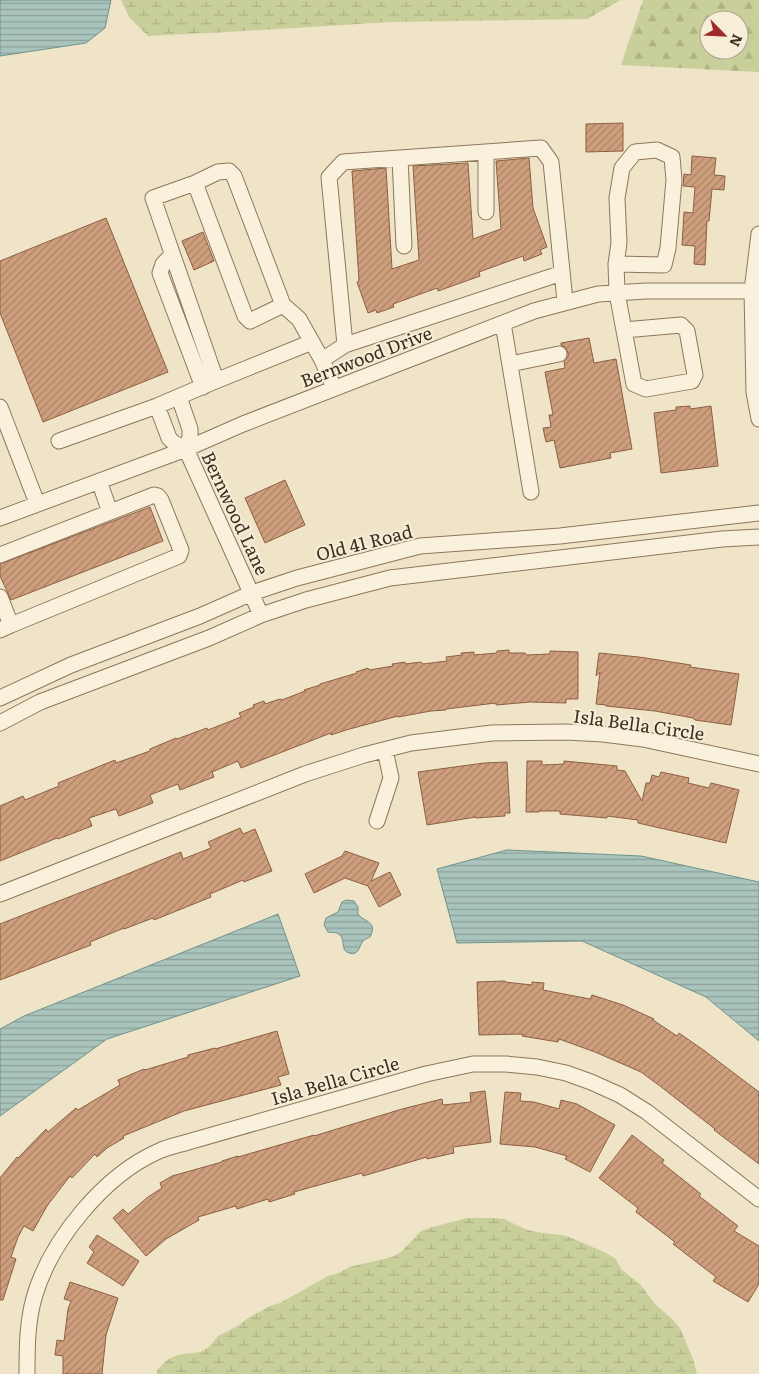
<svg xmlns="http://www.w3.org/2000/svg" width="759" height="1374" viewBox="0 0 759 1374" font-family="Literata,serif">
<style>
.forest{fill:url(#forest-firs);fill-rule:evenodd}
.wetland{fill:url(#wetland-marsh)}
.water{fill:url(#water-rules);stroke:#6f938a}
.building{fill:url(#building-hatch);stroke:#8d5f41}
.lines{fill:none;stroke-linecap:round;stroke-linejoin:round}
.minor-casing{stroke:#8d765c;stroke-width:17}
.minor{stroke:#faf1dc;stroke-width:15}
.labels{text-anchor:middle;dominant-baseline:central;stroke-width:4;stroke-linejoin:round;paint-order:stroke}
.street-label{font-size:18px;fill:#3d2e20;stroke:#f7eed8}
</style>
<defs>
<pattern id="forest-firs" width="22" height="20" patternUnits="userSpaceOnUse" patternTransform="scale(1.25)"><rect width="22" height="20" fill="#c9cf9b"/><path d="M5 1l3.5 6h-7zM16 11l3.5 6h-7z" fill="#aeb285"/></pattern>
<pattern id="wetland-marsh" width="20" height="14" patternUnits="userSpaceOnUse" patternTransform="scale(1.25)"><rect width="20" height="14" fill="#c9cf9b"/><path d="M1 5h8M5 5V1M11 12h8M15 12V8" fill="none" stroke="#aeb285"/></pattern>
<pattern id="water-rules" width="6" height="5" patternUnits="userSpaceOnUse" patternTransform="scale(1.25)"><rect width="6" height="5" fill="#a9c4bc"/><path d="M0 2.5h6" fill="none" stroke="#8ba098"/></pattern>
<pattern id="building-hatch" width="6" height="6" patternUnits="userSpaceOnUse" patternTransform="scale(1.25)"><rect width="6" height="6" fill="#cf9f7d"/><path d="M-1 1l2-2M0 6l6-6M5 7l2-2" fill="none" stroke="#a98266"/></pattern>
</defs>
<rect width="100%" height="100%" fill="#f0e4c8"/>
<!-- forest -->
<path class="forest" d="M643,0h116v72l-138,-7zM709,20h30v30h-30z"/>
<!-- wetland -->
<path class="wetland" d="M121,0h500l-34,19 -196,3 -163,10 -80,4 -19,-19z
M467,1218h24l13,1 21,10 11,3 25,3 11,3 34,15 10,6 5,10 19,15 14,19 18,16 8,9 13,31 4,15h-540v-4l10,-10 10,-5 23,-3 9,-5 9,-11 21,-11 9,-7 22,-12 10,-3 48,-27 11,-3 10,-6 43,-10 9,-5 20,-21 12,-4z"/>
<!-- water -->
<path class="water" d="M0,0h111l-6,28 -19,15 -86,13z
M507,850l134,6 118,26v159l-53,-44 -124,-56 -125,2 -20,-74z
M346,900l8,1 4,6v7c7,9 20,7 12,23 -2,1 -5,2 -7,4 -4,5 -4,15 -14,12 -10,-3 -2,-16 -12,-20 -3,-1 -6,0 -9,-1l-4,-7 2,-7 12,-6 4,-10z
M278,914l22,62 -193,63 -107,77v-87l24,-13z"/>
<!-- building -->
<path class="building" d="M623,123v28l-37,1v-28z
M692,156l24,2 -2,17 11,1 -1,14 -12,-1 -3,32h-2l-2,44 -11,-1 1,-18 -13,-1 2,-33 9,1 2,-26 -12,-1 1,-12 7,1z
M529,158l4,50 14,39 -7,3 2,4 -18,7 -1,-5 -44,16 1,4 -42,15 -1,-3 -44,16 1,3 -17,6 -1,-3 -8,3 -11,-31 2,-1 -7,-110 34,-3 6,101 27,-9 -6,-94 55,-3 5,76 28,-10 -5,-68z
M106,218l62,154 -125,50 -43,-109v-52z
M203,232l11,29 -20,9 -12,-29z
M589,338l5,25 22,-4 16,90 -22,4 1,5 -51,10 -6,-28 -8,2 -3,-14 8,-1 -2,-12h4l-8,-43 20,-4 -1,-6 4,-5v-4l-2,-5 -5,-3v-2z
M690,406v3l21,-3 7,60 -57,7 -7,-60 22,-3v-3z
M285,480l20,45 -40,18 -20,-45z
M150,507l13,34 -152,59 -11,-24v-12z
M509,650v3h16l2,2 23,-1v-3l28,1v47h-12v4l-36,-1 -34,3v-2l-50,6v1l-15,1 -33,6v-1l-52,14 -15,5v-2l-90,35 -3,-7 -26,11 2,5 -34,13 -2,-6 -28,11 3,8 -34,13 -3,-7 -27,9 3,8 -34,13 -1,-1 -57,23v-55l23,-10 2,4 34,-14 -1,-3 57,-23 1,3 34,-12v-2l26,-11 1,1 30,-11 1,2 33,-13 -2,-4 15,-6 -1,-2 11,-4 1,3 15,-5 2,1 23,-9 -1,-1 16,-5v-1l37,-11 -1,-1 12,-4 1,2 24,-4 -1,-2 13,-2v2l16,-2 2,2 24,-3 -1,-4 16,-2 -1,-2 13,-1v3l23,-2v-2z
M599,653l40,4 52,8 -1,2 49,7 -8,51 -36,-5 -2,-2 -38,-7 -49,-5v-1l-10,-1 4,-32 -4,4z
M527,761h15v4l22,-1v-3l53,5v4l8,1 17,30 4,-18h4l2,-8 7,2 2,-5 28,6 -1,5 21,5 2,-5 28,7 -13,53 -88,-20v-3l-31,-4v2l-47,-4v-3h-21v1h-13z
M507,762l3,51h-5v3l-29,2v-1l-49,8 -9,-53 66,-9z
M240,828l3,6 12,-5 17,42 -28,11 -1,-2 -33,14 1,3 -57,23 -1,-2 -29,11v-1l-34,14 1,3 -91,35v-56l120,-47 61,-25 2,7 28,-11 -3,-6z
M345,851l34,12 -8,18 19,-9 11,23 -22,12 -11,-21 -23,-8 -31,15 -9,-19 37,-18z
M505,981v1l27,3v-3l12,1 -1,7 47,9 2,-4 31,10 31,14 -1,1 24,16 2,-3 23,16 57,43v72l-45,-34 1,-1 -55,-43 -19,-14 -46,-20 -36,-13 -1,3 -36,-6 1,-2 -44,1 -2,-53z
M277,1031l12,43 -11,3 3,8 -97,26 -61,25 1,2 -17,10 -10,9 -2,-3 -23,24 -2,-2 -23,30 -14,25 -9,-5 -6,11 -7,20 5,2 -13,41h-3v-122l17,-21 1,1 28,-29 2,3 28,-24 2,2 42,-25 -2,-5 26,-11 1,1 43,-13v-2l27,-7v1z
M485,1091l6,51 -38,5 1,6 -27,6v-2l-64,19 -1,-3 -68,19 1,2 -26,8 -1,-3 -31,10 -1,-3 -38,11 1,3 -33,19 -20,17 -33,-38 10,-9 5,5 20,-17 14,-9 -2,-5 12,-7 50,-14v-1l16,-5v1l76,-22v1l88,-27 40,-10 1,6 28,-3 -1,-9z
M505,1092l16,1 -1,8 14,1 25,7 2,-9 16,4 38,21 -25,47 -25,-13 2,-3 -32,-9 -35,-3z
M632,1135l32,25 -2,3 39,31 -2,2 39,30 -4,5 25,15v38l-11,18 -35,-21 3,-4 -43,-33 2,-2 -39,-30 2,-4 -39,-30z
M97,1235l42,26 -16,25 -36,-23 7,-11 -5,-5z
M70,1282l48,16 -12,37 -4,39h-39v-18l-8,-1 2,-15 7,1 4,-32 3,-8 -7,-2z"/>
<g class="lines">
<defs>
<path id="minor" d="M486,152v60
M400,158l4,88
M195,183l50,133 5,5 33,-16
M759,234l-7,57 2,101 5,27
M172,255l-9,9 -3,9 43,114
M616,264l3,-21 -2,-45 5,-30 13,-16 22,-2 15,7 2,23 -6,68 -4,17 -48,-1 1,29 17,91 12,5 46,-8 3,-6 -8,-44 -6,-6 -57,5
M503,323l28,169
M345,345l217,-72
M510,364l49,-10
M216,380l-63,-182 42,-15 23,-11 11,-1 5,5 49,129 16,14 23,41
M334,388l-12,-28 23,-15 -16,-168 14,-15 198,-14 10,14 14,139
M179,397l11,32v8l-4,12
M157,406l12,32 5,5 12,6
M0,407l37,96
M59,441l98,-35 56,-24 99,-40
M186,449l75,166
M99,481l11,31
M0,518l186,-69 57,-25 291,-113 64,-17 48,-3h113
M0,555l154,-60 4,1 3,4 20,50 -2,6 -168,69
M0,597l11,28 -11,5
M0,698l71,-33 129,-49 52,-23 45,-15 123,-32 140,-10 199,-23
M0,723l40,-21 169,-64 52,-23 45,-15 84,-22 332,-39 37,-2
M377,821l14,-43 -6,-28
M0,894l305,-120 59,-19 47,-12 81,-10 74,-1 37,2 40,5 116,25
M27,1374c0,-25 0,-51 7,-76 16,-57 70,-123 125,-147 9,-4 19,-6 29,-9l238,-68 47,-10h33l31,3 29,6 25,9 29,13 27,17 112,87"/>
</defs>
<!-- minor casing -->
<use href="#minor" class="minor-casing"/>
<!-- minor -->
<use href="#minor" class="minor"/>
</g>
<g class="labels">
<!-- street labels -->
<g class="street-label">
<text transform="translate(366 356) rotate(-21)">Bernwood Drive</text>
<text transform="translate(236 513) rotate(65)">Bernwood Lane</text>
<text transform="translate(364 542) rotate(-14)">Old 41 Road</text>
<text transform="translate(639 724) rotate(8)">Isla Bella Circle</text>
<text transform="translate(335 1080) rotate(-16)">Isla Bella Circle</text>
</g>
</g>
<!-- north arrow -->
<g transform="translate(724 35) rotate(114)"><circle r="24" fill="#f7eed8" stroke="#ada18e"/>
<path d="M0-4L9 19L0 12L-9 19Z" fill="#9e2a2b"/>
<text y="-8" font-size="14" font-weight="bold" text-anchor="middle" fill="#3d2e20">N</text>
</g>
</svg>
